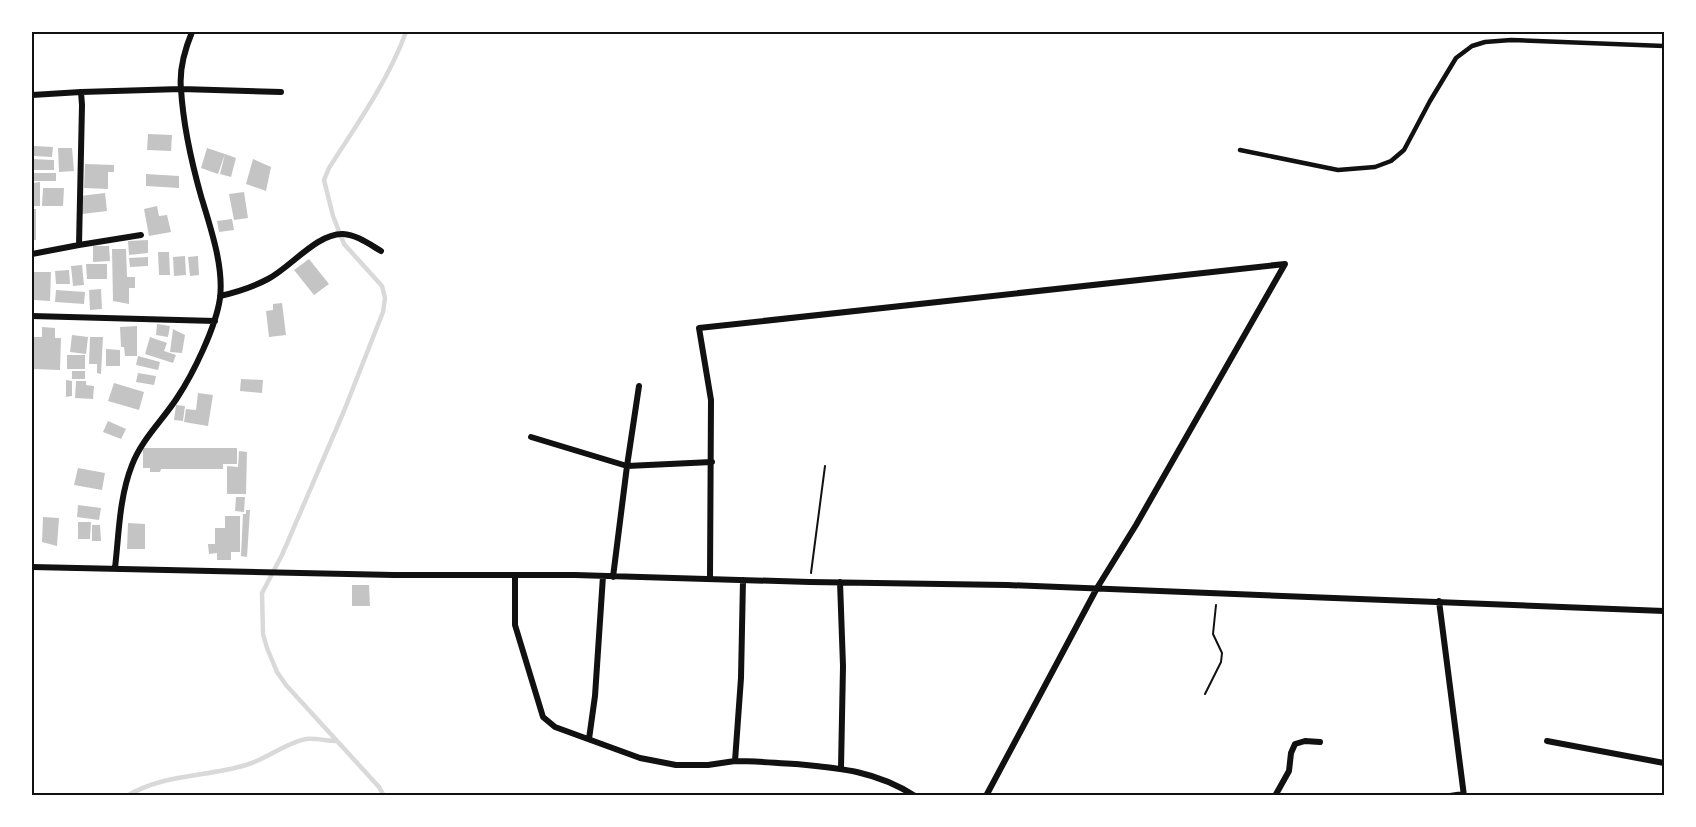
<svg xmlns="http://www.w3.org/2000/svg" width="1696" height="827" viewBox="0 0 1696 827" font-family="Arial,sans-serif">
<style>
.lines{fill:none;stroke-linecap:round;stroke-linejoin:round}
.stream{stroke:#d9d9d9;stroke-width:4.5}
.building{fill:#c4c4c4}
.path{stroke:#111;stroke-width:2}
.service{stroke:#111;stroke-width:4.5}
.minor{stroke:#111;stroke-width:6}
.neatline{fill:none;stroke:#111;stroke-width:2}
</style>
<rect width="100%" height="100%" fill="#fff"/>
<g class="lines">
<!-- stream -->
<path class="stream" d="M127,796c35,-22 80,-19 119,-31 21,-6 39,-22 60,-26 9,-1 22,2 31,2
M384,796l-5,-9 -93,-102 -9,-13 -10,-24 -4,-14 -1,-41 20,-38 62,-144 39,-99 2,-14 -3,-12 -38,-42 -11,-28 -9,-36 5,-12c28,-44 59,-87 77,-136"/>
</g>
<!-- building -->
<path class="building" d="M148,134l24,1 -1,16 -24,-1z
M34,146l19,1 -1,10 -18,-1z
M58,148h14l2,23 -15,1z
M207,148l18,6 -7,20 -17,-6z
M225,154l11,4 -5,19 -11,-3z
M32,159l22,1v10h-22z
M253,159l18,8 -5,24 -20,-7z
M85,164l29,1v7h-6v17l-24,-1z
M32,173h24v8h-24z
M146,174l33,2v12l-33,-2z
M40,182v24h-8v-23z
M43,188h21l-1,18h-21z
M244,192l4,26 -14,2 -5,-26z
M105,193l2,18 -25,3 -2,-18z
M157,206l2,10 8,-1 4,17 -22,4 -5,-27z
M32,209h4v31h-4z
M232,219l2,11 -15,2 -2,-11z
M148,240v13l-19,2 -1,-14z
M93,246h16l1,15 -17,1z
M112,249h14l1,28h8v11h-6v16l-16,-3z
M158,252h11l1,23h-11z
M185,256l1,19 -12,1 -1,-19z
M198,256l1,19 -9,1 -2,-19z
M148,257v9l-18,1 -1,-9z
M309,259l20,25 -15,11 -20,-25z
M86,264h21v15h-20z
M82,265l2,20 -11,1 -2,-20z
M69,270l1,14h-14l-1,-13z
M34,272h17l-1,29 -17,-1z
M101,289l1,20 -12,1 -1,-20z
M56,290l29,2 -1,12 -29,-2z
M282,303l4,32 -17,2 -3,-26 7,-1v-6z
M157,324l13,2 -2,11 -12,-2z
M137,326v30h-12l-1,-9h-3l-1,-20z
M42,327l13,1v10h6l-1,32 -28,-1v-32h10z
M173,329l12,6 -3,18 -12,-1z
M72,335l16,2 -2,17 -16,-2z
M90,337h13l-2,37 -4,-1v-9h-8z
M150,337l17,6 -3,8 12,4 -3,8 -28,-9z
M106,349l14,1v16h-14z
M67,355h18v14h-18z
M138,356l22,6 -2,8 -22,-5z
M72,371h13v8h-13z
M138,373l18,3 -2,9 -18,-3z
M241,379l22,1 -1,13 -22,-2z
M66,380l6,1v15l-6,1z
M76,381h10v4l8,1 -1,13 -18,-1z
M114,383l30,9 -5,18 -31,-9z
M198,393l15,2 -5,31 -24,-4 2,-13 10,1z
M176,405l9,1 -2,15 -9,-1z
M108,421l18,8 -5,10 -18,-7z
M143,448h94v16h-14v5h-62l-1,3h-10v-4h-7z
M239,451l8,1 -1,42h-19v-28l11,1z
M78,468l27,5 -3,17 -28,-5z
M236,497h9l-1,15 -9,-1z
M78,505l23,3 -2,12 -22,-3z
M246,510h4l-3,47 -6,-1 2,-42h3z
M225,516h15v36h-9v8h-14v-7l-8,1 -1,-10h7v-16h10z
M43,517l16,1 -2,28 -15,-4z
M78,522h13l-1,17h-12z
M128,523l17,1v25h-18z
M92,525h8l1,16h-9z
M352,585h17l1,21h-18z"/>
<g class="lines">
<!-- path -->
<path class="path" d="M811,573l14,-107
M1205,694l16,-32 1,-9 -9,-19 3,-29"/>
<!-- service -->
<path class="service" d="M1240,150l98,20 37,-3 16,-6 13,-11 26,-49 26,-43 16,-12 13,-4 26,-2 153,6"/>
<!-- minor -->
<path class="minor" d="M81,92l100,-3 100,3
M32,95l49,-3 1,13 -3,140 -47,9
M79,245l62,-10
M220,296c17,-4 33,-9 48,-17 22,-11 49,-46 75,-45 14,1 26,10 38,17
M32,316l183,5
M531,437l96,29 85,-4
M32,567l362,8h181l235,7 197,3 657,26
M115,568c4,-34 4,-70 17,-103 10,-26 30,-44 45,-67 16,-24 39,-71 43,-100 4,-32 -10,-72 -19,-102 -9,-32 -18,-74 -20,-107 -2,-19 4,-40 11,-57
M515,576v49l28,92 12,10 85,31 36,7h32l27,-4
M613,577l14,-111 12,-80
M710,578l1,-178 -12,-72 586,-64 -149,261 -39,63 -111,208
M743,580l-2,98 -6,83c20,0 40,2 60,3 45,4 81,7 120,32
M840,582l3,84 -2,102
M1439,601l25,195
M589,739l6,-43 8,-120
M1547,741l117,22
M1275,796l14,-25 2,-18 4,-9 10,-3 15,1
M1450,796l13,-2"/>
</g>
<!-- border -->
<rect width="1696" height="827" fill="none" stroke="#ffffff" stroke-width="66"/>
<rect x="33" y="33" width="1630" height="761" class="neatline"/>
</svg>
